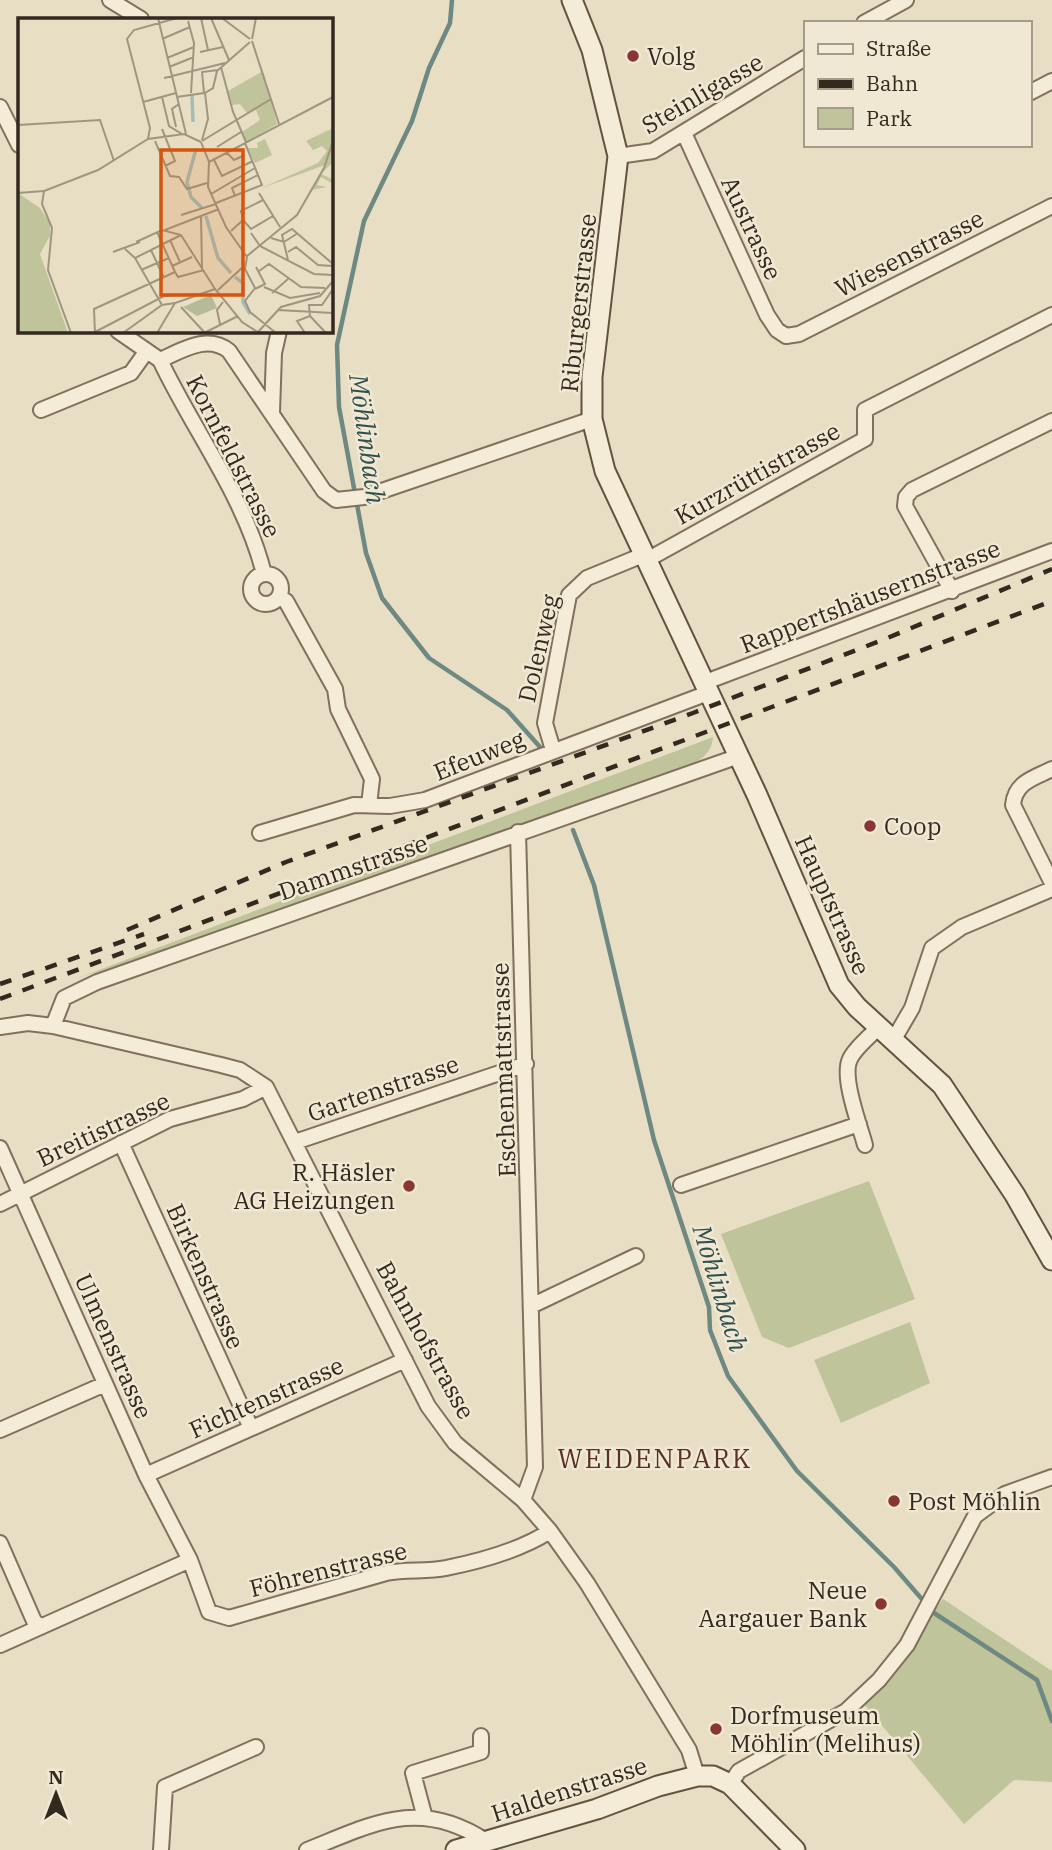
<svg xmlns="http://www.w3.org/2000/svg" width="1052" height="1850" viewBox="0 0 1052 1850" font-family="'IBM Plex Serif',serif">
<style>
.green{fill:#bfc49a}
.lines{fill:none;stroke-linecap:round;stroke-linejoin:round}
.stream{stroke:#6e8882;stroke-width:4.5}
.street-casing{stroke:#80705d;stroke-width:18}
.secondary-casing{stroke:#625240;stroke-width:23}
.street{stroke:#f4ecd6;stroke-width:14}
.secondary{stroke:#f4ecd6;stroke-width:19}
.rail{stroke:#32291f;stroke-width:4.5;stroke-dasharray:12 12;stroke-linecap:butt}
.poi-dot{fill:#873535;stroke:#f0e8d3;stroke-width:2.5}
.labels{text-anchor:middle;dominant-baseline:central;stroke-width:5;stroke-linejoin:round;paint-order:stroke}
.poi-label{font-size:24px;fill:#32291f;stroke:#f0e8d3;text-anchor:start}
.street-label{font-size:24px;fill:#32291f;stroke:#f0e8d3}
.water-label{font-size:26px;font-style:italic;fill:#30504f;stroke:#f0e8d3}
.neighbourhood-label{font-size:26px;letter-spacing:2px;fill:#593024;stroke:#f0e8d3}
.inset-river{fill:none;stroke:#a5bcb5;stroke-width:3.5}
.inset-road{fill:none;stroke:#9f9682;stroke-width:2}
.view{fill:#d6540e;fill-opacity:0.15;stroke:#d6540e;stroke-width:3.5}
.inset-edge{fill:none;stroke:#32291f;stroke-width:3.5}
</style>
<rect width="100%" height="100%" fill="#e8dec4"/>
<!-- green -->
<path class="green" d="M713,737c-2,24 -24,28 -45,37l-468,165 -122,39z
M869,1181l46,118 -126,49 -27,-11 -41,-103z
M910,1322l20,61 -89,40 -27,-63z
M943,1599l109,72v111l-38,-2 -50,44 -100,-120z"/>
<g class="lines">
<!-- stream -->
<path class="stream" d="M452,0l-2,23 -21,45 -17,53 -48,100 -27,124 2,62 27,146 16,45 47,60 78,52 33,37
M573,830l21,55 60,255 55,167 1,23 18,46 69,95 97,96 40,46 103,67 15,41"/>
<defs>
<path id="street" d="M110,0l31,19
M864,23l42,-23
M1029,93l23,-12
M0,107l19,38
M684,133l83,182 10,15 9,6 13,-2 253,-128
M618,156l35,-5 152,-93
M118,331l42,29c23,-10 47,-26 69,-9l95,140 12,9 28,-3 228,-78
M160,360c33,70 85,137 104,214
M41,410l90,-37 15,-21
M272,412l2,-59 5,-22
M645,561l220,-122v-29l187,-95
M251 589a15 15 0 1 1 30 0a15 15 0 1 1-30 0Z
M952,591l-47,-85 1,-9 6,-7 140,-69
M279,597l7,4 49,88 3,20 34,70 -3,26
M703,683l349,-132
M553,750l-8,-27 24,-128 18,-17 56,-23
M1052,769c-18,9 -37,13 -39,36l39,78
M518,832l17,635 -12,33
M260,833l94,-28 36,1 35,-6 283,-107
M53,1026l11,-28 33,-16 642,-226
M0,1027l28,-4 25,3 168,39 19,5 26,17 162,319 27,37 68,57 27,31 37,52 102,167 8,26
M894,1039l18,-31 20,-60 30,-21 90,-38
M295,1142l231,-78
M121,1143l130,285
M865,1145c-5,-19 -24,-68 -15,-86 5,-11 20,-23 29,-32
M0,1148l146,327 44,85 19,52 20,6 157,-45c20,-4 41,-1 60,-5 35,-7 75,-18 104,-37
M681,1185l178,-61
M0,1204l170,-85 73,-20 23,-12
M531,1306l105,-50
M0,1430l105,-46
M146,1475l259,-115
M0,1543l34,78 7,6
M0,1645l190,-85
M730,1784l9,-13 107,-60 33,-31 28,-35 68,-129 30,-22 47,-17
M425,1818l-12,-45 68,-21v-16
M161,1850l4,-63 91,-40
M307,1850c66,-26 112,-53 179,-9"/>
<path id="secondary" d="M572,0l20,50 26,106 -26,221v42l13,52 152,324 82,190 18,22 85,78 73,110 37,65
M456,1850l141,-41 61,-23 39,-10h16l17,8 65,66"/>
</defs>
<!-- street casing -->
<use href="#street" class="street-casing"/>
<!-- secondary casing -->
<use href="#secondary" class="secondary-casing"/>
<!-- street -->
<use href="#street" class="street"/>
<!-- secondary -->
<use href="#secondary" class="secondary"/>
<!-- rail -->
<path class="rail" d="M127,930l159,-68 407,-149 192,-74 167,-70
M0,984l144,-50
M0,999l1052,-398"/>
</g>
<!-- markers -->
<g class="poi-dot">
<circle cx="633" cy="56" r="7"/>
<circle cx="870" cy="826" r="7"/>
<circle cx="409" cy="1186" r="7"/>
<circle cx="894" cy="1501" r="7"/>
<circle cx="881" cy="1604" r="7"/>
<circle cx="716" cy="1729" r="7"/>
</g>
<g class="labels">
<!-- poi labels -->
<g class="poi-label">
<text x="647" y="56">Volg</text>
<text x="884" y="826">Coop</text>
<text x="395" y="1172" text-anchor="end">R. Häsler<tspan x="395" dy="28">AG Heizungen</tspan></text>
<text x="908" y="1501">Post Möhlin</text>
<text x="867" y="1590" text-anchor="end">Neue<tspan x="867" dy="28">Aargauer Bank</tspan></text>
<text x="730" y="1715">Dorfmuseum<tspan x="730" dy="28">Möhlin (Melihus)</tspan></text>
</g>
<!-- street labels -->
<g class="street-label">
<text transform="translate(702 93) rotate(-30)">Steinligasse</text>
<text transform="translate(752 228) rotate(65)">Austrasse</text>
<text transform="translate(909 253) rotate(-27)">Wiesenstrasse</text>
<text transform="translate(578 303) rotate(-84)">Riburgerstrasse</text>
<text transform="translate(234 456) rotate(63)">Kornfeldstrasse</text>
<text transform="translate(757 473) rotate(-29)">Kurzrüttistrasse</text>
<text transform="translate(870 596) rotate(-21)">Rappertshäusernstrasse</text>
<text transform="translate(538 648) rotate(-77)">Dolenweg</text>
<text transform="translate(479 755) rotate(-22)">Efeuweg</text>
<text transform="translate(353 867) rotate(-19)">Dammstrasse</text>
<text transform="translate(833 905) rotate(66)">Hauptstrasse</text>
<text transform="translate(503 1070) rotate(-92)">Eschenmattstrasse</text>
<text transform="translate(383 1088) rotate(-19)">Gartenstrasse</text>
<text transform="translate(103 1129) rotate(-25)">Breitistrasse</text>
<text transform="translate(206 1276) rotate(66)">Birkenstrasse</text>
<text transform="translate(426 1340) rotate(61)">Bahnhofstrasse</text>
<text transform="translate(114 1346) rotate(66)">Ulmenstrasse</text>
<text transform="translate(266 1397) rotate(-24)">Fichtenstrasse</text>
<text transform="translate(328 1569) rotate(-14)">Föhrenstrasse</text>
<text transform="translate(569 1789) rotate(-18)">Haldenstrasse</text>
</g>
<!-- water labels -->
<g class="water-label">
<text transform="translate(368 439) rotate(82)">Möhlinbach</text>
<text transform="translate(721 1288) rotate(73)">Möhlinbach</text>
</g>
<!-- neighbourhood labels -->
<g class="neighbourhood-label">
<text x="655" y="1458">WEIDENPARK</text>
</g>
</g>
<!-- overview -->
<g transform="translate(18 18)">
<rect width="315" height="315" fill="#e8dec4"/>
<path d="M245,53l14,53 -30,18 -5,-10 18,-12 -4,-10 -8,4 -8,-10 -8,1 -4,-14zM315,110v34l-12,12 11,5 1,5 -12,-7 -4,8 10,2 -15,3 13,-25 -66,24 59,-26 9,-12 -5,-5 -9,4 -7,-9zM247,121l7,16 -17,8 -7,-15h10l-1,-5zM0,175l22,15 10,16v12l-10,18 28,79h-50z" fill="#bfc49a"/>
<path d="M193,277l6,13 -20,8 -14,-9z" fill="#b5ba98"/>
<path class="inset-river" d="M174,77l1,27M178,131l-9,33 4,15 11,11M188,198l12,42 13,15M217,259l8,6v19l7,12"/>
<path class="inset-road" d="M140,0l28,116M183,0l7,32M193,0l18,42M204,0l28,21M170,3l6,22 -3,50M144,21l28,-12M234,21l4,-21M234,23l27,83M182,34l23,-5M149,40l27,-11M151,49l25,-10M203,49l12,45 13,30M146,60l61,-15M186,75l-2,-21 16,-2M187,75l8,-5 4,-17 33,-29M144,79l7,29 13,8M159,79l27,-4M125,84l33,-9M0,107l82,-5 14,41M158,109l-4,-18 7,-5M144,111l13,32 -10,5M130,121l2,-11 -23,-89 7,-9 43,-12M184,122l6,-21 -3,-26M137,123l15,35 9,1 8,12 20,-6M184,123l69,-42M183,124l8,20 -1,25 18,40 21,30 -2,12 10,19 -10,13 5,11 26,21M199,129l24,-15M209,135l7,7 11,-5M196,142l8,16 31,-15M191,144l124,-65M0,175l26,-2M241,175l21,34M193,176l44,-26M217,178l-3,-8 26,-13M198,185l46,-18 -17,-42M163,197l35,-11M183,197l1,53M225,201l-2,-8 22,-11M147,212l54,-21M213,213l12,-11 8,9 22,-13M139,214l18,40M233,215l9,13 54,28 19,1M253,220l13,4 14,-9M152,222l10,22M118,224l26,-12 19,5 34,54 27,33 17,11M107,231l10,9 27,47M133,232l13,28M95,234l27,-10M270,234l8,-5 22,18 15,1M229,238l50,-41 27,-47 9,-27M117,240l46,-23M270,242l-6,-25 10,-6 41,35M154,248l20,-9M123,252l28,-12M241,253l10,-7 32,23 24,1M157,254l3,5 26,-7M246,269l26,11 30,-5M237,271l10,-5 -9,-17M200,272l26,-24M254,275l16,-14M163,289l24,26M260,292l55,3M202,306l-3,-14 6,-8M77,314l69,-36 35,-2M240,314l23,-25 39,-11 13,-15M53,315l-23,-63 4,-42 -10,-24 2,-13 54,-21 50,-31 36,-5 17,8M77,315l-1,-24 81,-37M105,315l39,-28 13,-2M139,315l18,-30 40,-14M186,315l34,-17M287,315l-8,-12 13,-5M308,315l-16,-17 -1,-11h13l11,-16"/>
<path class="view" d="M143,132h82v145h-82z"/>
<rect width="315" height="315" class="inset-edge"/>
</g>
<!-- legend -->
<rect x="804" y="21" width="228" height="126" fill="#f0e8d3" stroke="#a49c8b" stroke-width="2"/>
<rect x="818" y="44" width="35" height="10" fill="#f4ecd6" stroke="#a49c8b" stroke-width="2"/>
<text x="866" y="56" font-size="21" fill="#32291f">Straße</text>
<rect x="818" y="79" width="35" height="10" fill="#32291f" stroke="#a49c8b" stroke-width="2"/>
<text x="866" y="91" font-size="21" fill="#32291f">Bahn</text>
<rect x="818" y="108" width="35" height="21" fill="#bfc49a" stroke="#a49c8b" stroke-width="2"/>
<text x="866" y="126" font-size="21" fill="#32291f">Park</text>
<!-- north arrow -->
<g transform="translate(56 1794)" stroke="#f0e8d3" stroke-width="5" paint-order="stroke">
<path d="M0-5L12 26L0 18L-12 26Z" fill="#32291f"/>
<text y="-10" font-size="19" font-weight="bold" text-anchor="middle" fill="#32291f">N</text>
</g>
</svg>
